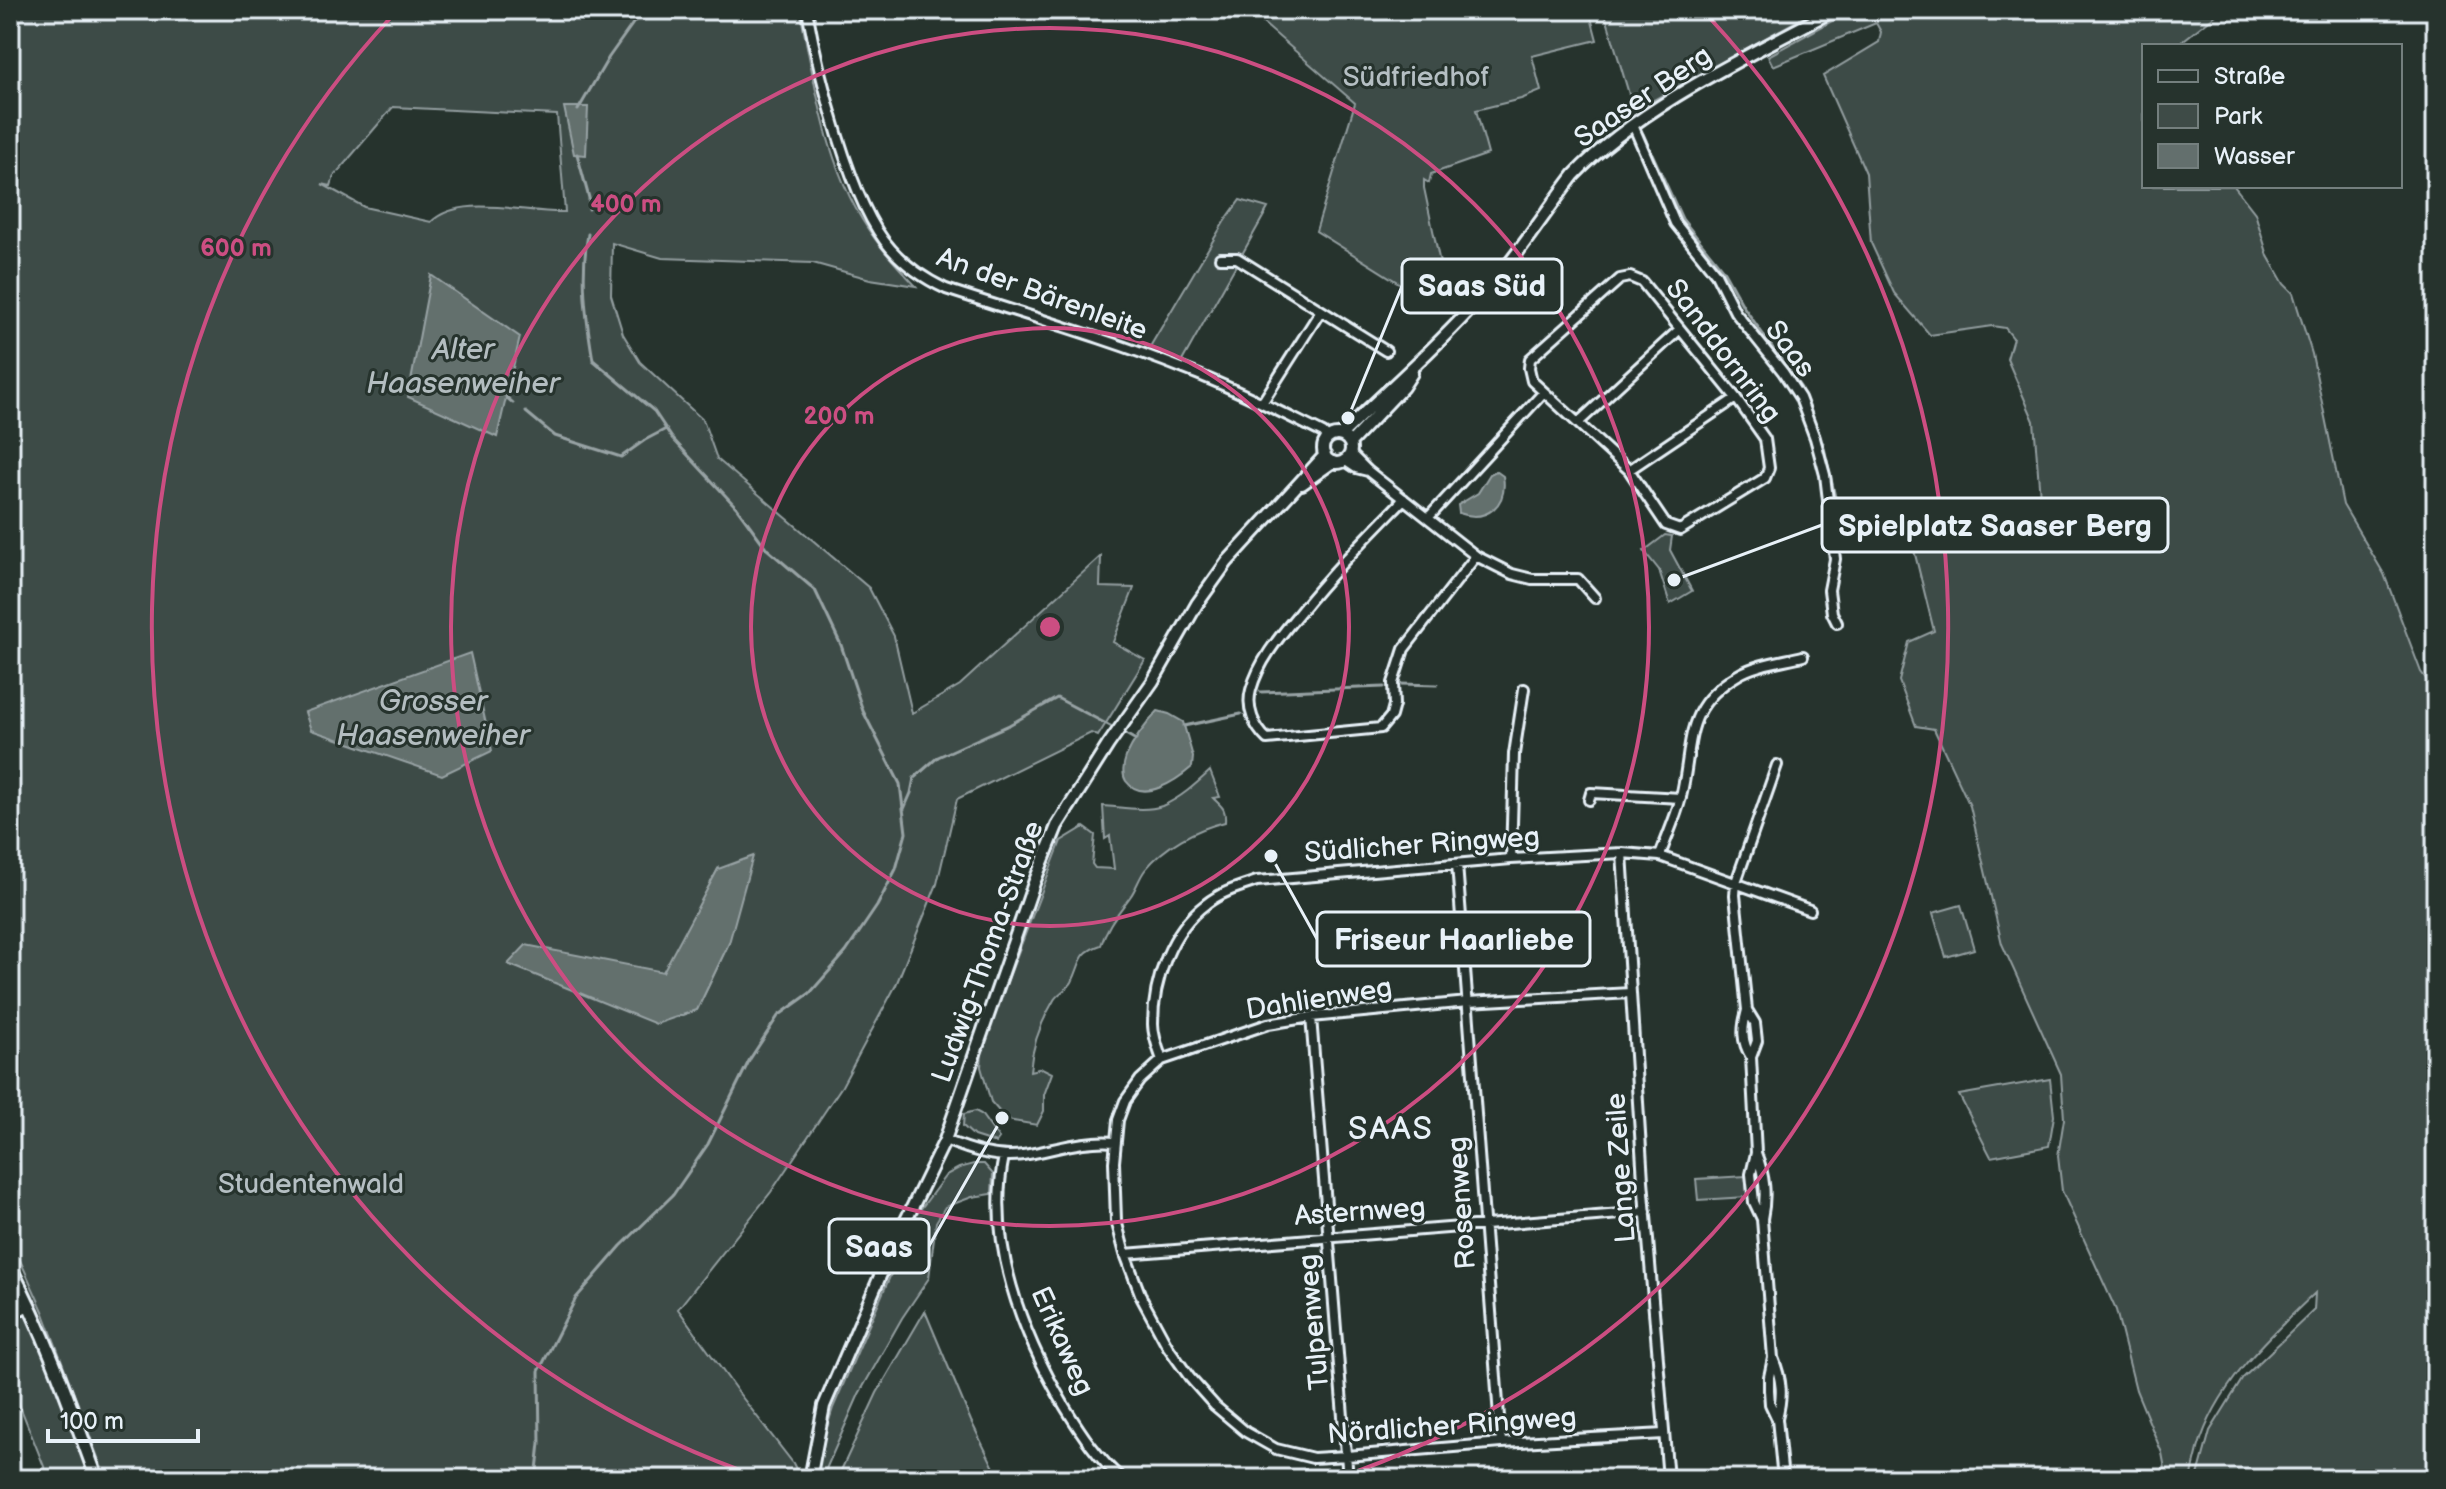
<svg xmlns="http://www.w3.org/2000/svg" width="2446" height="1489" viewBox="0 0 2446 1489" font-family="'Balsamiq Sans',sans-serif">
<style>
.green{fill:#3e4b47;stroke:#939ea0;stroke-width:2;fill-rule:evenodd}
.water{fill:#636f6d;stroke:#98a3a5;stroke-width:2}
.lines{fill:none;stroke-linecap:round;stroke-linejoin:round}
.stream{stroke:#98a3a5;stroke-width:3}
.minor-casing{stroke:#e8f1f8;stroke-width:14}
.tertiary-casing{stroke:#e8f1f8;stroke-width:16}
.secondary-casing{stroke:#e8f1f8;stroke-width:17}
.minor{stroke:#26332d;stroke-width:8}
.tertiary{stroke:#26332d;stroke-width:10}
.secondary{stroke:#26332d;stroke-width:11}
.ring{fill:none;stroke:#cc4e82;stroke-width:4}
.labels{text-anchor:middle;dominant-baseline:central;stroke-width:6;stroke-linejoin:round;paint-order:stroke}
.park-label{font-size:28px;fill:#b5bfc3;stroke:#26332d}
.street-label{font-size:28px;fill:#e8f1f8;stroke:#26332d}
.water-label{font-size:30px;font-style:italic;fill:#b3bdc0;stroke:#26332d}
.quarter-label{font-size:32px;letter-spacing:2px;fill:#e8f1f8;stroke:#26332d}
.centre{fill:#cc4e82;stroke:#26332d;stroke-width:4}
.ring-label{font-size:24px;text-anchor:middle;font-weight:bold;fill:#cc4e82;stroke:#26332d;stroke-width:6;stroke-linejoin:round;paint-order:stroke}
.leader{fill:none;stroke:#e8f1f8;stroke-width:3}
.callout-dot{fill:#e8f1f8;stroke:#26332d;stroke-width:3}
.callout{fill:#26332d;stroke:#e8f1f8;stroke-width:3}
.callout-label{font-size:30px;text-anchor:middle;font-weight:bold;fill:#e8f1f8}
</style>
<rect width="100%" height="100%" fill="#26332d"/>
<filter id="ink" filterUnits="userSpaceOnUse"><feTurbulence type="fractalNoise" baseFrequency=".0125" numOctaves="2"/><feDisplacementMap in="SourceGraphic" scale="16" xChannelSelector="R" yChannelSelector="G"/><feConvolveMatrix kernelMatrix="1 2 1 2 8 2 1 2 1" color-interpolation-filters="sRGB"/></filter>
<g filter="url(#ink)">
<!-- green -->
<path class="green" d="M10,10h765l26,6c15,75 27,160 74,223 12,17 27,32 41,47l-46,-7 -57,-16 -151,-5 -50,-15 -1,52 12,39 17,28 63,58 14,39 152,129 25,48 18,77 48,-28 141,-129 -1,31 34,1 -21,54 32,18 -47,76 -7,-3 -134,66 -20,85 -41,101 -54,101 -71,106 -93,117 60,83 55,71 5,10v6h-692l-63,-168 -33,-73zM393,107l164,8 8,97c-38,2 -104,-19 -134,10l-67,-15 -42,-23 9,2 3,-10zM718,869l11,74 -32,67 -41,13 -147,-59 17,-18 138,27z
M1248,10h341l8,30 -65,16 9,35 -20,8 -45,11 12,44 -57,20 -2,9 -5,-3v8l16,75 -22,6 -11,19 -91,-57 39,-128z
M1604,10h212l-177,98 -7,-4z
M1852,10h370l-46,36h-32v140h90l21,27 13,43 16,28 9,9 19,61 31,151 41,69 37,98 15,20v787h-239l13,-48 33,-53 71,-68 1,-17c-46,44 -99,92 -117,156 -2,10 -6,20 -6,30h-25l-5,-26 -26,-63 -20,-80 -54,-119 -4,-35 6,-37 -3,-45 -59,-130 -32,-138 -36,-77 -18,-3 -17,-45 10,-39 25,-11 -21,-85 102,-11 25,-37 -6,-77 -27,-62 6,-21 -8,-10 -13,-2 -62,9 -36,-42 -23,-50 -5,-70 -43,-97 56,-34 2,-10 -5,-9 -103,43 -5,-10z
M1240,200l28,8 -87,155 -33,-13 76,-128z
M1665,535l7,1 -2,14 22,41 -22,13 -11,-34 -15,-19z
M1210,771l10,26 -7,1c9,9 13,10 12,24 -29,7 -61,24 -80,48 -6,8 -9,19 -15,27 -13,18 -22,27 -29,48 -24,8 -19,18 -29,37 -4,7 -14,11 -18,18 -13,22 -22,46 -24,71l12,-3 10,5 -8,22v16l-7,14 -30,-5 -16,-18 -10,-35 1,-15 18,-52 61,-159 23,-14 11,8 -3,29 3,4 19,1 -4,-33 -5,3 -2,-33c18,1 42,6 59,0 19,-8 34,-22 48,-35z
M1961,905l13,44 -28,8 -13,-44z
M2050,1079l4,37 -5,30 -58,11 -32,-62z
M975,1111l6,3 18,25 -3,4 -22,-7 -11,-10 1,-12z
M974,1164h10l9,10 -1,20 -20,3 -27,10 -9,15 -7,56 -27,40 -43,76 -36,82 -6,-1 -4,-3 20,-64 84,-194 29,-39 13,-7z
M1746,1176l1,21 -49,3 -2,-21z
M10,1285l20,33 61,161h-42l-39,-98z
M925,1311l46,110 25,51 32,7h-191l40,-86z"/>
<!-- water -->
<path class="water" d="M564,107h24l-2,48 -12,-1z
M431,275l89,62 -23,100 -89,-40z
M1496,471l7,5c5,29 -16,47 -44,37l-1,-8 20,-12 12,-19z
M470,653l22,98 -50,24 -131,-45 -6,-18z
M1158,711l11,3 14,8 10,35 -1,10c-15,13 -49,37 -66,14 -4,-6 -3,-16 0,-24 7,-16 20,-33 32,-46z
M753,856l-24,87 -32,67 -41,14 -148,-60 18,-19 137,27 55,-103z"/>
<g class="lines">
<!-- stream -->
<path class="stream" d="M643,14l4,-4
M578,110l31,-53 27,-38 -9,-9
M1643,134l39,85 41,51 20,36 58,82
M577,154l12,44v11
M506,397l7,6
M526,412l29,24 66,21 24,-17 21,-11
M1823,443l12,54 5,6
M1843,505l9,7
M1400,684l37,1
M1260,692l124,-5
M1184,726l57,-12
M1122,732l14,8
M904,809l7,-16 3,-15 24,-21 71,-32 48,-27 59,31
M536,1479l4,-36 -1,-72 37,-73 45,-52 52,-51 35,-51 42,-85 28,-43 32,-23 36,-41 31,-46 19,-37 10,-36 -6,-49 -37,-73 -22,-66 -26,-55 -48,-41 -30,-41 -65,-70 -18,-27 -61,-51c-7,-42 -13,-84 -5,-126"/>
<defs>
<path id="minor" d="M807,10c11,61 43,194 84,239 15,17 34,30 55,40 79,26 160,49 238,80 48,18 94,42 139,64l5,5
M1633,125l42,98 41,51 19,38 48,60 17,26 15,40 10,37 10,84 -6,31 3,23 5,10
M1220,258h17l149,93
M1630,277l12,5 94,116 29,41 4,29 -4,10 -85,52 -14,-5 -37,-55 -97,-89 -3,-13 1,-9 90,-80z
M1262,403l58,-91
M1579,422l101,-93
M1350,453l18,18 108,85 36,18 20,5h46l17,19
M1344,460l12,8 12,3
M1629,470l107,-72
M1404,499c-36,37 -72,73 -104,113 -19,23 -41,48 -49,78 -5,18 3,37 16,49l114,-11 10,-12 3,-11 -1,-22 11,-34 72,-93
M1428,518l115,-125
M1589,800l2,-7 90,5
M1622,853l21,327 25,299
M1660,856c7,-20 16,-39 21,-59 13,-54 1,-89 57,-122 18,-11 45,-14 65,-19
M1511,859l3,-105 10,-65
M1457,864l44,579
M1631,993l-163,9 -157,15 -43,7 -106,36 -22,20 -15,21 -7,19 -4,42 2,58 9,34 17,45 26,48 22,31 25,28 31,26 30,17 37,9 34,-2 154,-13 163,-9
M1747,1010c-5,18 -6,31 4,47
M1311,1017l37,462
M1162,1060c-4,-11 -9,-24 -9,-36 0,-43 18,-94 53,-120 15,-12 33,-17 51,-23l254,-22 111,-6 38,3 150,54
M945,1140c25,10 51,19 78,15 31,-5 61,-16 92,-13
M1756,1153c9,23 11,42 6,66l11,139 -4,19v13l1,14 7,15 6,60
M1004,1156c-18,86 18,178 61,251 16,26 33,52 57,72
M1762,1219l-8,-17 -3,-28 5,-21 -5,-96 6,-16 -2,-18 -8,-13 -12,-115 1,-13 41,-117
M1125,1254l521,-42
M10,1316l20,-11
M1773,1358c9,22 10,37 4,60"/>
<path id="tertiary" d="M1341,435c45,-44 93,-85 136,-133 35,-38 65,-85 97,-127 66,-69 176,-120 260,-165
M1323 449a14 14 0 1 1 28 0a14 14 0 1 1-28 0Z
M1350,443l53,-56 9,-14
M1302,484l31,-22
M810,1479l14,-73 66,-153 55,-113 89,-257 23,-57 51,-81 45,-64 44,-77 30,-42 98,-107"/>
<path id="secondary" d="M10,1267c36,68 61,140 87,212"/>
</defs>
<!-- minor casing -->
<use href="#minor" class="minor-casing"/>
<!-- tertiary casing -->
<use href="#tertiary" class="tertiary-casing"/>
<!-- secondary casing -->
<use href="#secondary" class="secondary-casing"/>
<!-- minor -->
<use href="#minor" class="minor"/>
<!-- tertiary -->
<use href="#tertiary" class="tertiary"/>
<!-- secondary -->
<use href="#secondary" class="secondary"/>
</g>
</g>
<!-- distance rings -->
<g class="ring">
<circle cx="1050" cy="627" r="299"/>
<circle cx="1050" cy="627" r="599"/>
<path d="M765 1479A898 898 0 0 1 393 15M1707 15A898 898 0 0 1 1335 1479"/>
</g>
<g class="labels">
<!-- park labels -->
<g class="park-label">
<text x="1416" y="77">Südfriedhof</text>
<text x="311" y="1184">Studentenwald</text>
</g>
<!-- street labels -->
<g class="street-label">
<text transform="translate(1643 97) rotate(-34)">Saaser Berg</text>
<text transform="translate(1042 294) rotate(20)">An der Bärenleite</text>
<text transform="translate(1790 349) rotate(53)">Saas</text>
<text transform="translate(1723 351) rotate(53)">Sanddornring</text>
<text transform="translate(1422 845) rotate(-4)">Südlicher Ringweg</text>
<text transform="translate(988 952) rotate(-70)">Ludwig-Thoma-Straße</text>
<text transform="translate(1319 999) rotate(-9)">Dahlienweg</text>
<text transform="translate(1621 1168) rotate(-94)">Lange Zeile</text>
<text transform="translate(1462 1203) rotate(-94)">Rosenweg</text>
<text transform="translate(1360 1212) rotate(-4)">Asternweg</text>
<text transform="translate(1314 1322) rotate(-95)">Tulpenweg</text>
<text transform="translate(1062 1341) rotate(66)">Erikaweg</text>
<text transform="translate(1452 1426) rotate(-4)">Nördlicher Ringweg</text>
</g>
<!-- water labels -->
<g class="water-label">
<text x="463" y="350">Alter<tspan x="463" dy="34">Haasenweiher</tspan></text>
<text x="433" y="702">Grosser<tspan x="433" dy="34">Haasenweiher</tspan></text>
</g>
<!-- quarter labels -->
<g class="quarter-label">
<text x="1391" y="1129">SAAS</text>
</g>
</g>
<circle cx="1050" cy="627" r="12" class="centre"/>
<g class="ring-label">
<text x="626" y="212">400 m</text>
<text x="236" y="256">600 m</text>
<text x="839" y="424">200 m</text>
</g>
<!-- callouts -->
<path class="leader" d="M1348 418L1402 286M1674 580L1822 525M1271 856L1317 939M1002 1118L929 1246"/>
<g class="callout-dot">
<circle cx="1348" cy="418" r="8"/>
<circle cx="1674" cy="580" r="8"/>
<circle cx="1271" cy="856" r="8"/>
<circle cx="1002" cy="1118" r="8"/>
</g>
<g class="callout">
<rect x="1402" y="259" width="160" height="54" rx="8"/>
<rect x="1822" y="498" width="346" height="54" rx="8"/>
<rect x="1317" y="912" width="273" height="54" rx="8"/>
<rect x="829" y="1219" width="100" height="54" rx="8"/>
</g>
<g class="callout-label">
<text x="1482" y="296">Saas Süd</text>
<text x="1995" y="536">Spielplatz Saaser Berg</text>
<text x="1454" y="950">Friseur Haarliebe</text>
<text x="879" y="1257">Saas</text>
</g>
<!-- margin -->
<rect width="2446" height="1489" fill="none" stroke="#26332d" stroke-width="40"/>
<rect x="20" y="20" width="2406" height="1449" fill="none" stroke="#e8f1f8" stroke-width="3" filter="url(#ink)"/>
<!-- legend -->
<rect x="2142" y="44" width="260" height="144" fill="#26332d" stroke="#747f7e" stroke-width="2"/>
<rect x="2158" y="70" width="40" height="12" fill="#26332d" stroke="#747f7e" stroke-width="2"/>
<text x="2214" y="84" font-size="24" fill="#e8f1f8">Straße</text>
<rect x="2158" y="104" width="40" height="24" fill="#3e4b47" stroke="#747f7e" stroke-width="2"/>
<text x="2214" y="124" font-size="24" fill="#e8f1f8">Park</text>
<rect x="2158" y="144" width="40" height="24" fill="#636f6d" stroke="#747f7e" stroke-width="2"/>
<text x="2214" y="164" font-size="24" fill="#e8f1f8">Wasser</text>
<!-- scale -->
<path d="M48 1429v12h150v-12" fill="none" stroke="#e8f1f8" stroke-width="4"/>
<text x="60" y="1429" font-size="24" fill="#e8f1f8" stroke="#26332d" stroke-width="6" paint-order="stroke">100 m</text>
</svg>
